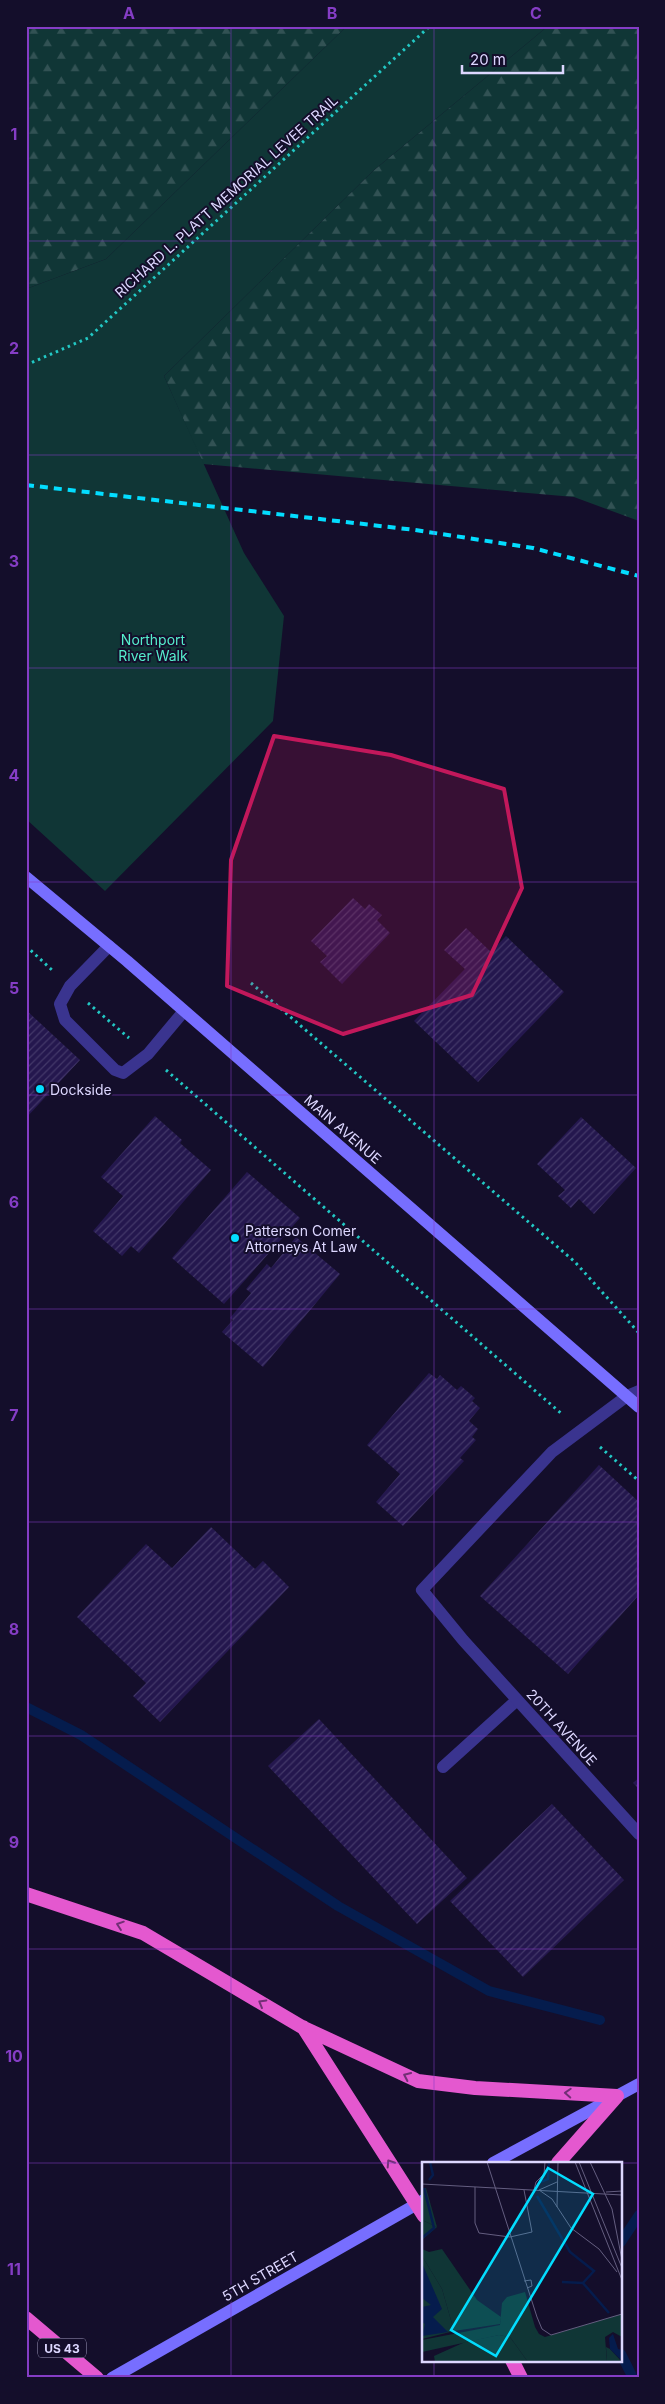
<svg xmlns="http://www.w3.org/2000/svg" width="665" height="2404" viewBox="0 0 665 2404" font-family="Inter,sans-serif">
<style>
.forest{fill:url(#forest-firs)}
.park{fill:#103636}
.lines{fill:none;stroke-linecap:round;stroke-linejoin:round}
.stream{stroke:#051c4d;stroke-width:10}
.building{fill:url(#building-hatch)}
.path{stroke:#22c8c4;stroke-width:3;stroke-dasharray:2.5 4;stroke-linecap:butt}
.service{stroke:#3a348f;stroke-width:12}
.minor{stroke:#3a348f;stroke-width:12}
.secondary{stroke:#776eff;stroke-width:12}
.trunk{stroke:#e458cf;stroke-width:14}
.rail{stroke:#03ddff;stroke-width:4;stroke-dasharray:8 6;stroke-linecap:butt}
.oneway{stroke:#722f75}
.marked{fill:#c2185b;fill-opacity:0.2;stroke:#c2185b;stroke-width:4;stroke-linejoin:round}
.grid{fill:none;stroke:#853dc5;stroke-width:1;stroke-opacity:0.55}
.poi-dot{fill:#03ddff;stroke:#140e2b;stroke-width:2}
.labels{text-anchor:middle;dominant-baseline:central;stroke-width:4;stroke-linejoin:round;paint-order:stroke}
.shield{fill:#140e2b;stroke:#a19bbf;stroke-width:1}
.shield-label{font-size:12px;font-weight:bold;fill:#ddd7ff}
.street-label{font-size:14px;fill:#ddd7ff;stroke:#140e2b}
.park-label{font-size:14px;fill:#55edcc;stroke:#140e2b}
.poi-label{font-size:14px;fill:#ddd7ff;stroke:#140e2b;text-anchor:start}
.inset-river{fill:none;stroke:#051c4d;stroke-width:2.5}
.inset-road{fill:none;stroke:#645e80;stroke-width:1}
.view{fill:#03ddff;fill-opacity:0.15;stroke:#03ddff;stroke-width:2.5}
.inset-edge{fill:none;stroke:#ddd7ff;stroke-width:2.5}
.neatline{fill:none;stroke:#853dc5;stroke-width:2}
.grid-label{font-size:16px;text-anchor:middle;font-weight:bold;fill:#853dc5}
</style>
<defs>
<pattern id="forest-firs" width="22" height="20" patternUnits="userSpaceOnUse" patternTransform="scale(1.25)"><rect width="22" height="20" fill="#103636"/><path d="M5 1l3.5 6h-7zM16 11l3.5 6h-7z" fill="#325254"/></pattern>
<pattern id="building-hatch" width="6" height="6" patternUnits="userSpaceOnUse" patternTransform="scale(1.25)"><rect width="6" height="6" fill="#24174e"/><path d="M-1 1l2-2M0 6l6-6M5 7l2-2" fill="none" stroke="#433869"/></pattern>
</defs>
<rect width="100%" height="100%" fill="#140e2b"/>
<!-- forest -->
<path class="forest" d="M26,26h321l-241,233 -80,30z
M548,26h91v495l-65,-24 -371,-33 -39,-88 209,-205z"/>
<!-- park -->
<path class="park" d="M347,26h201l-175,145 -209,205 80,177 40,63 -11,105 -168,170 -79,-72v-530l80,-30z"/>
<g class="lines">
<!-- stream -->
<path class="stream" d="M26,1707l55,28 257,171 151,85 111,29
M621,2242l18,-27
M621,2354l12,24"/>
</g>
<!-- building -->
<path class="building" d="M353,898l12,11 4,-5 13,11 -5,5 13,13 -48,51 -22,-22 7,-6 -16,-15z
M466,928l25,24 15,-16 58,56 -86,90 -64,-61 51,-52 -21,-19z
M26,1010l54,50 -54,58z
M155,1116l27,24 -2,3 31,27 -72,83 -8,-7 -9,10 -29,-25 30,-35 -22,-19z
M581,1117l55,51 -42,46 -15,-15 -8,9 -13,-12 7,-6 -28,-26z
M247,1172l53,46 -76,86 -52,-46z
M296,1237l44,37 -77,93 -41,-35 11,-12 -3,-2 21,-25 -5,-4 21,-25 4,4z
M429,1373l8,6 3,-4 17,15 4,-4 14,12 -3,3 8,7 -11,13 9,8 -6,8 4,3 -16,18 4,3 -61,65 -27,-24 24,-28 -33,-29z
M599,1465l40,37v93l-71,79 -88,-78z
M211,1527l44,42 8,-8 26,26 -129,135 -27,-26 13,-13 -69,-66 69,-73 26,24z
M319,1719l148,159 -50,46 -149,-158z
M639,1778v11l-6,-6z
M552,1804l72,76 -101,97 -73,-76z"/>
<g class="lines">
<!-- path -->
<path class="path" d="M26,365l62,-27 342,-312
M26,946l26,24
M251,983l324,279 64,71
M88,1003l41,35
M166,1070l397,345
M600,1447l39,34"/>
<!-- service -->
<path class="service" d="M109,946l-39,40 -10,18 5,16 50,50 8,3 25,-19 36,-43
M443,1767l74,-67"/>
<!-- minor -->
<path class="minor" d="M639,1391l-12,5 -75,56 -130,138 41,50 176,194"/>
<!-- secondary -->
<path class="secondary" d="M26,877l101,84 512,446
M493,2163l146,-79
M112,2378l312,-178"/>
<!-- trunk -->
<path class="trunk" d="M26,1894l117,39 159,94 116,54 57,7 142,8
M303,2027l121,189
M558,2163l59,-67
M26,2318l71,60
M512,2360l9,18"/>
<!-- rail -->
<path class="rail" d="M26,485l389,45 118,18 106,28"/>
</g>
<!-- one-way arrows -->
<defs><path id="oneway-chevron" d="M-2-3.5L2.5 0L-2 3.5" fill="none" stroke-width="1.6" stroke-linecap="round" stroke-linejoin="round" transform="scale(1.25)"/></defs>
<g class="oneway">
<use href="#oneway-chevron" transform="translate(120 1925) rotate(-161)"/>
<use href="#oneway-chevron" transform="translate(262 2003) rotate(-150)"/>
<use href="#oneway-chevron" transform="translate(407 2076) rotate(-155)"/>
<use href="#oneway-chevron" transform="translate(568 2093) rotate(-177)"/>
<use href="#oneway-chevron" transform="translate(390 2163) rotate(-123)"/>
</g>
<!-- marked area -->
<path class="marked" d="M274,736l117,19 113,34 18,99 -50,107 -129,39 -116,-48 4,-126z"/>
<!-- grid -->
<path class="grid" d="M231,26v2352M434,26v2137M26,241h613M26,455h613M26,668h613M26,882h613M26,1095h613M26,1309h613M26,1522h613M26,1736h613M26,1949h613M26,2163h398M621,2163h18M434,2360v18"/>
<!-- markers -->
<g class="poi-dot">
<circle cx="40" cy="1089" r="5"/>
<circle cx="235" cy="1238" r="5"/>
</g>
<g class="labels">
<!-- shield labels -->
<rect class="shield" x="38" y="2338.5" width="48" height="19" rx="4"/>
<g class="shield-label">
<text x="62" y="2348">US 43</text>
</g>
<!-- street labels -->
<g class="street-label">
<text transform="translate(226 196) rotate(-42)">RICHARD L. PLATT MEMORIAL LEVEE TRAIL</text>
<text transform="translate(343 1129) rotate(41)">MAIN AVENUE</text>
<text transform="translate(562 1727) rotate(48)">20TH AVENUE</text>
<text transform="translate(260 2276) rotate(-30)">5TH STREET</text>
</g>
<!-- park labels -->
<g class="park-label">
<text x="153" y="639">Northport<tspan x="153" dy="16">River Walk</tspan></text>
</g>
<!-- poi labels -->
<g class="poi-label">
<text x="50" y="1089">Dockside</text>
<text x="245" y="1230">Patterson Comer<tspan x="245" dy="16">Attorneys At Law</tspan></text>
</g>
</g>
<!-- overview -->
<g transform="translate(422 2162)">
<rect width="200" height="200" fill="#140e2b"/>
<path d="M0,26h4l11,39 -15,-7zM0,87l7,3 13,-3 35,51 24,17 -1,7 -46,7 -12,-42 -20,-33zM77,173l11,2 18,25h-93l-1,-6 31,-14zM184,185l4,2 12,13h-15z" fill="#103636"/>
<path d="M0,58l15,7 -14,12 -1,12zM0,94l20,33 12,42 -32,8z" fill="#103636"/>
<path d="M103,130l10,35 4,7 6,3 77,-23v23l-9,-5 -8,5 2,25h-79l-18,-25 -11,-2 -77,17v-12l78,-15 2,-22 5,-6z" fill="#103636"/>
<path d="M0,101l20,46 -9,8 15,15 -26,4 3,-12 -3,-2v-15l9,-2 -9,-7zM191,172l5,15 4,1v11l-12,-12 -1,-11z" fill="#051c4d"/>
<path class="inset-river" d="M7,18l4,-5 -3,-13M116,21l10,-4 1,-17M115,34l33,56 24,19 -11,12 26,30M0,76l12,-10 -10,-40M140,120l21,1"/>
<path class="inset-road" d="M65,0l50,155 5,12 9,6M153,0l47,118M157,0l43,106M168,0l22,47 10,51M0,22l200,11M53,25v36l4,10 31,4 22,-5 -8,-42M112,28l2,-8 8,-8 1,-12M117,28l13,9 19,29 28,21 18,23M117,28l18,-8M184,30l16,-1M135,45l1,-45M102,119l7,-1 1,6 -5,2M129,173l71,-21"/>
<path class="view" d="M126,6l45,26 -97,162 -45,-26z"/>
<rect width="200" height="200" class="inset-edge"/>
</g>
<!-- border -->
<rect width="665" height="2404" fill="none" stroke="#140e2b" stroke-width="55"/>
<!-- scale -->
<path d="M462 65v8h101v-8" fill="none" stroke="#ddd7ff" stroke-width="2.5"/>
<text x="470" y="65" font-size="15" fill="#ddd7ff" stroke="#140e2b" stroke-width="4" paint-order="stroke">20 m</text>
<rect x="28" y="28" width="610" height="2348" class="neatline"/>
<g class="grid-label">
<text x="129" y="19">A</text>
<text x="332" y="19">B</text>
<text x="536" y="19">C</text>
<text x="14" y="140">1</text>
<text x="14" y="354">2</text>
<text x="14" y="567">3</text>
<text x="14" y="781">4</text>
<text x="14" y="994">5</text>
<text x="14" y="1208">6</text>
<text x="14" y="1421">7</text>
<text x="14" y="1635">8</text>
<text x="14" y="1848">9</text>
<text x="14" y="2062">10</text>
<text x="14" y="2275">11</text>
</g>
</svg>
